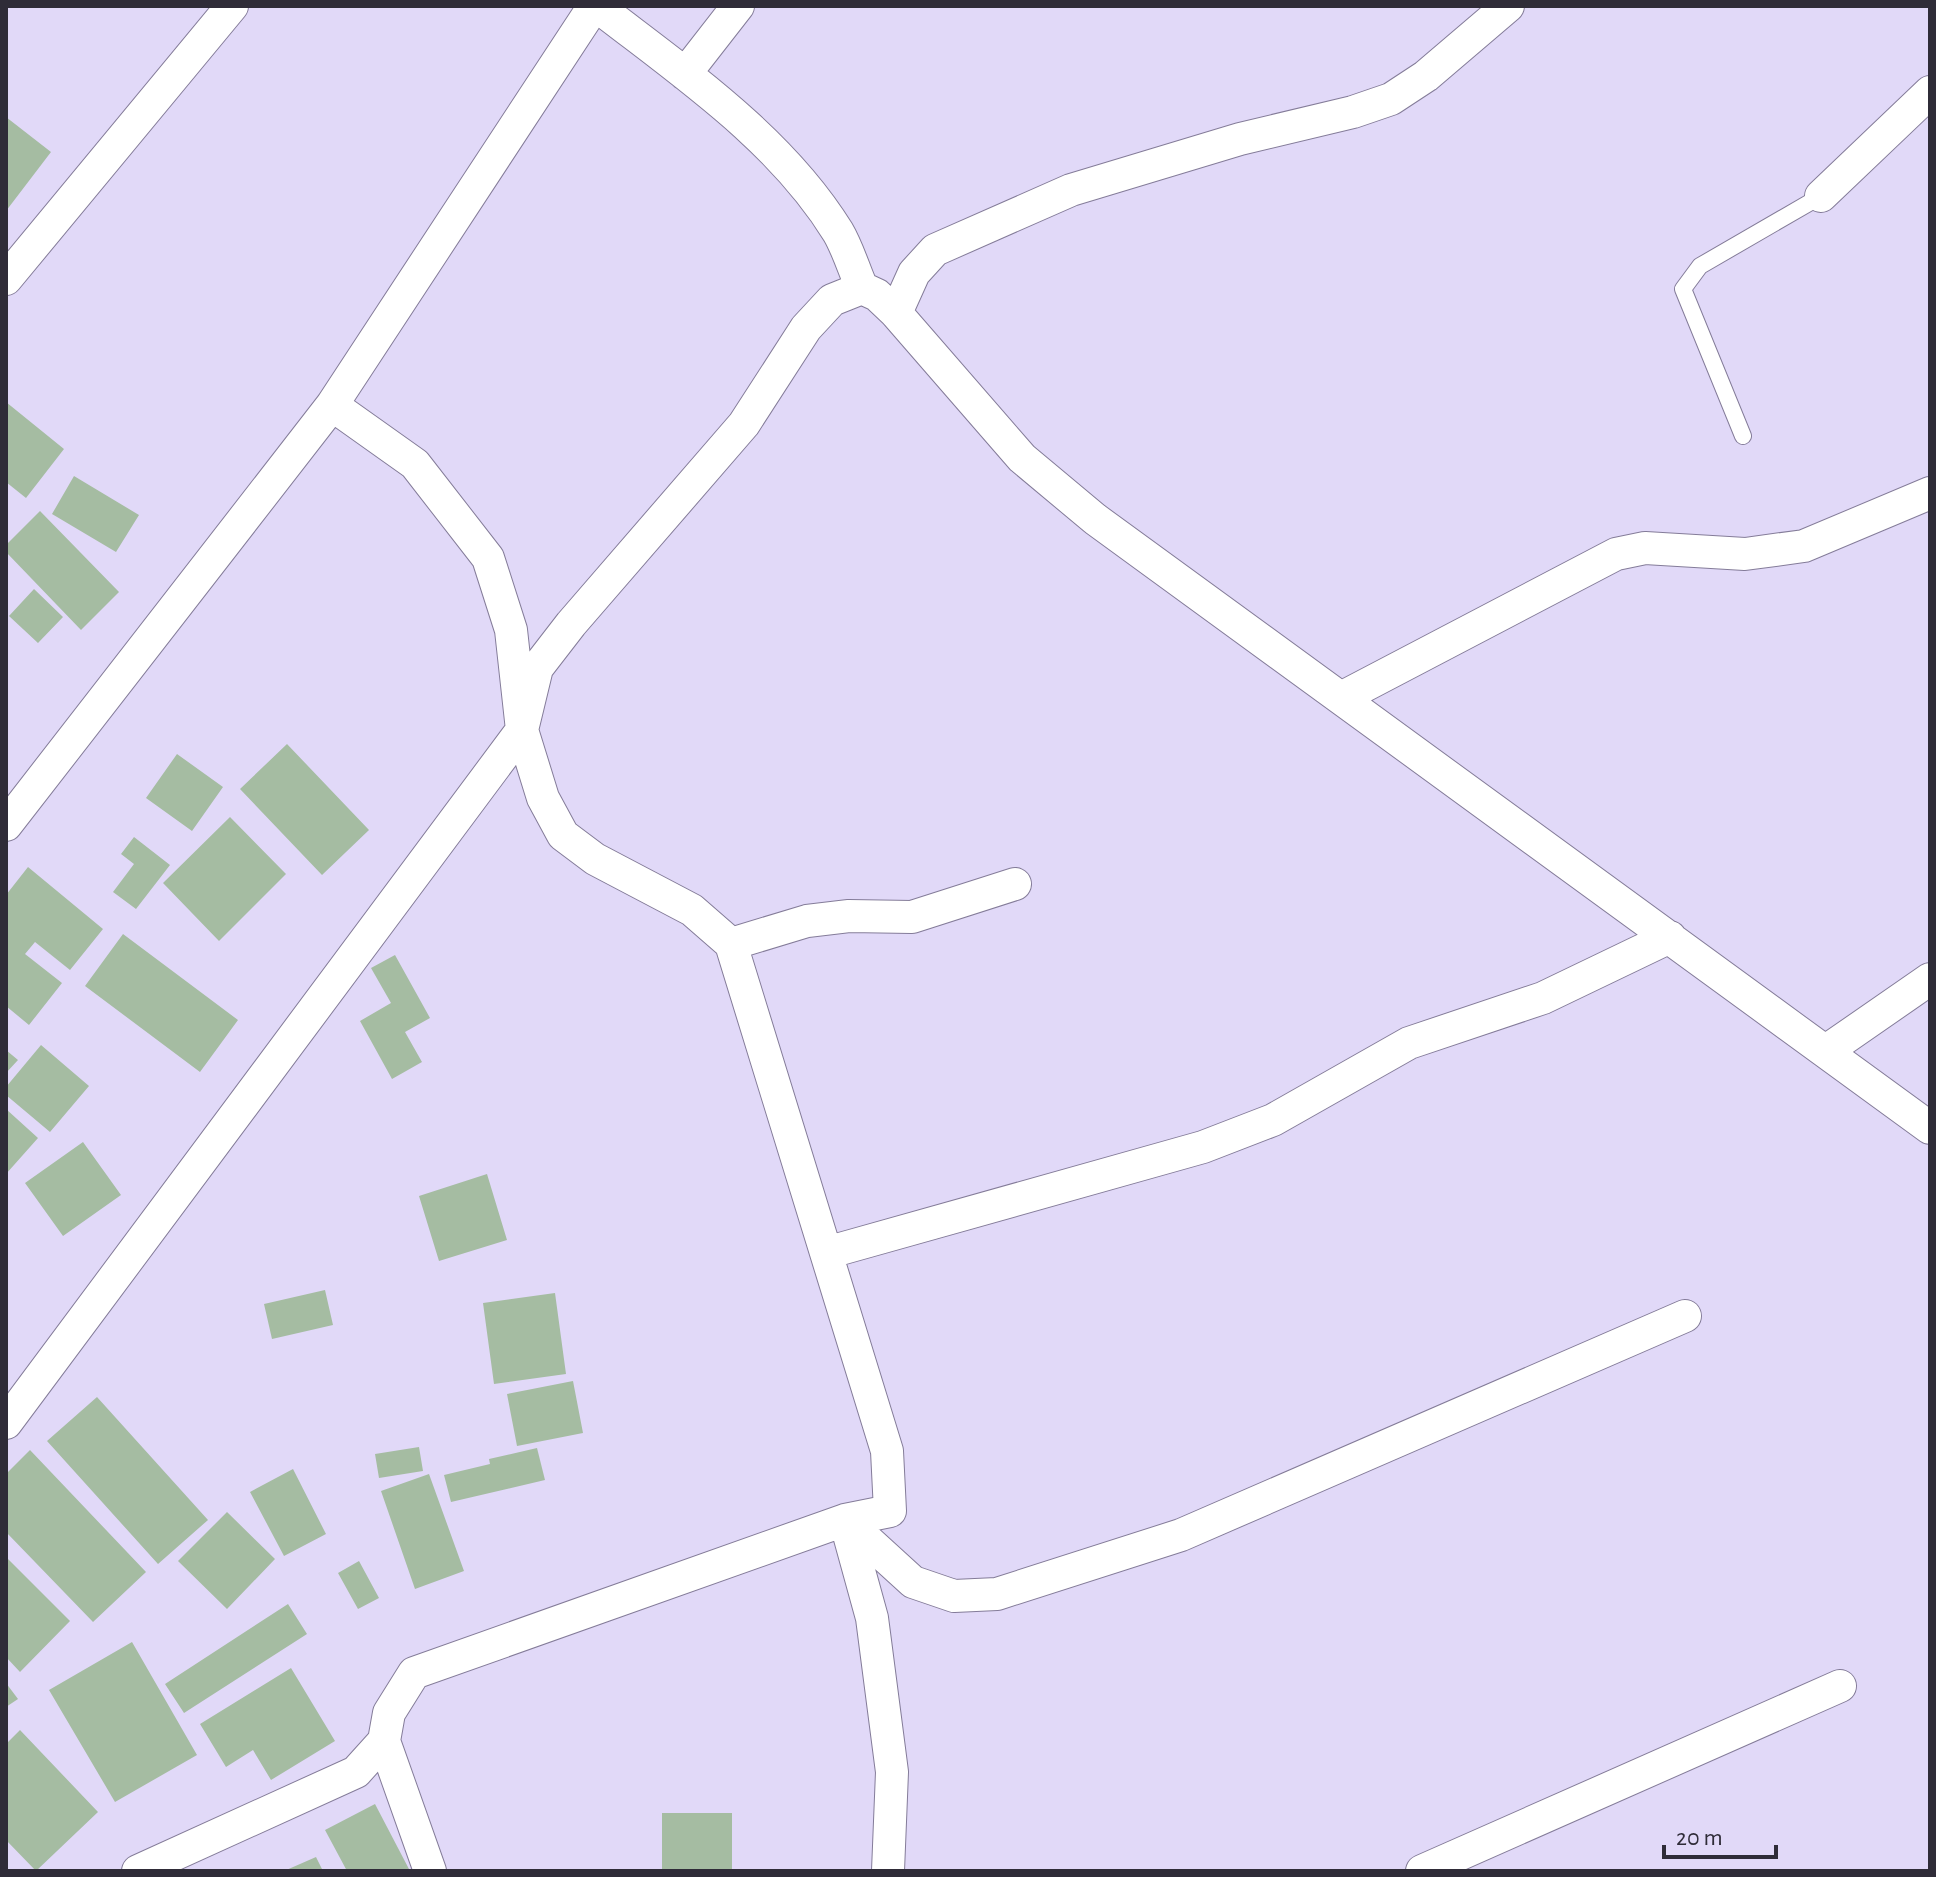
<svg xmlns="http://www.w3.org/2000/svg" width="1936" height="1877" viewBox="0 0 1936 1877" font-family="'Alegreya Sans',sans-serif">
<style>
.building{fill:#a5bca2}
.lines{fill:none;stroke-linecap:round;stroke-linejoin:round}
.service-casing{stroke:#847c99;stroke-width:18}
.minor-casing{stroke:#847c99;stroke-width:34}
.service{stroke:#fff;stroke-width:16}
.minor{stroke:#fff;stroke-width:32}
</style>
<rect width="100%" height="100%" fill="#e1d9f8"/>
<!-- building -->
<path class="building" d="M6,117l45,35 -45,59z
M6,402l58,47 -38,49 -20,-16z
M74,476l65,39 -23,37 -64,-38z
M40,511l79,81 -38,38 -75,-78v-7z
M34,589l29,28 -25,26 -29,-27z
M287,744l82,86 -47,45 -82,-86z
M177,754l46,33 -31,44 -46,-33z
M230,817l56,57 -67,67 -56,-58z
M134,837l36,28 -34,44 -23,-17 21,-28 -13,-10z
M28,867l75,62 -33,41 -35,-28 -10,12 37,29 -33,42 -23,-19v-111z
M123,934l115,86 -38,52 -115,-86z
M395,955l35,63 -25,14 17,30 -30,17 -32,-58 31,-18 -20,-35z
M41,1045l48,41 -39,46 -44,-37v-8z
M6,1050l12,10 -12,13z
M6,1109l32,29 -32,36z
M83,1142l38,53 -58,41 -38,-53z
M487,1174l20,66 -68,21 -20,-65z
M325,1290l8,35 -61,14 -8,-35z
M555,1293l11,81 -72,10 -11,-81z
M573,1381l10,52 -66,13 -10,-52z
M97,1397l111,123 -50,44 -111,-123z
M419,1447l4,24 -44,7 -4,-24z
M537,1448l8,32 -94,22 -7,-27 46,-11 -1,-5z
M30,1450l116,122 -53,50 -87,-90v-58z
M293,1469l33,65 -42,22 -34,-64z
M429,1474l35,97 -49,18 -34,-98z
M227,1512l48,47 -48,50 -49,-48z
M6,1557l64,64 -50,51 -14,-15z
M359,1561l20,37 -21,11 -20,-36z
M288,1604l19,30 -123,79 -19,-29z
M132,1642l65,113 -82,47 -66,-112z
M291,1668l44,73 -64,39 -18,-30 -27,17 -26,-43z
M6,1683l12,16 -12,8z
M20,1730l78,82 -62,59 -30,-31v-96z
M375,1804l35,67h-63l-22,-41z
M662,1813h70v58h-70z
M316,1857l7,14h-39z"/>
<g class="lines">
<defs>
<path id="service" d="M1743,436l-60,-147 17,-23 121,-70"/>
<path id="minor" d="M597,6c85,66 183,132 241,226 10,17 16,38 24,56
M685,74l53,-68
M1821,196l109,-104
M6,279l226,-273
M896,313l18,-40 21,-23 136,-60 169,-51 113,-27 38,-13 35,-23 82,-70
M1341,698l275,-144 29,-6 100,6 59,-8 126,-53
M6,825l326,-420 262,-399
M731,944l76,-23 42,-5 63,1 103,-33
M1826,1051l104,-72
M826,1253l377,-106 70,-27 136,-77 134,-45 127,-61
M6,1423l516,-693 15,-62 34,-44 173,-200 62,-96 26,-28 30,-12 15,7 19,18 126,145 73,61 835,609
M845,1520l68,62 41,14 43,-2 184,-59 504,-219
M845,1520l27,98 20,154 -4,99
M384,1741l46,130
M138,1871l218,-99 28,-31 5,-28 25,-40 431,-153 45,-9 -3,-60 -156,-507 -39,-34 -97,-51 -32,-24 -20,-37 -21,-68 -11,-100 -23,-72 -73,-94 -83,-59
M1422,1871l418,-185"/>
</defs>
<!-- service casing -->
<use href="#service" class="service-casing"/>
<!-- minor casing -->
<use href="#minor" class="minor-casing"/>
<!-- service -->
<use href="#service" class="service"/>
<!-- minor -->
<use href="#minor" class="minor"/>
</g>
<!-- border -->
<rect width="1936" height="1877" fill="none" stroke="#2f2c38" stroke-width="16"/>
<!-- scale -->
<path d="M1664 1845v12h112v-12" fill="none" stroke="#2f2c38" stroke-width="4"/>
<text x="1676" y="1845" font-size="24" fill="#2f2c38" stroke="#e1d9f8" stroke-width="6" paint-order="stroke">20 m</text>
</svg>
